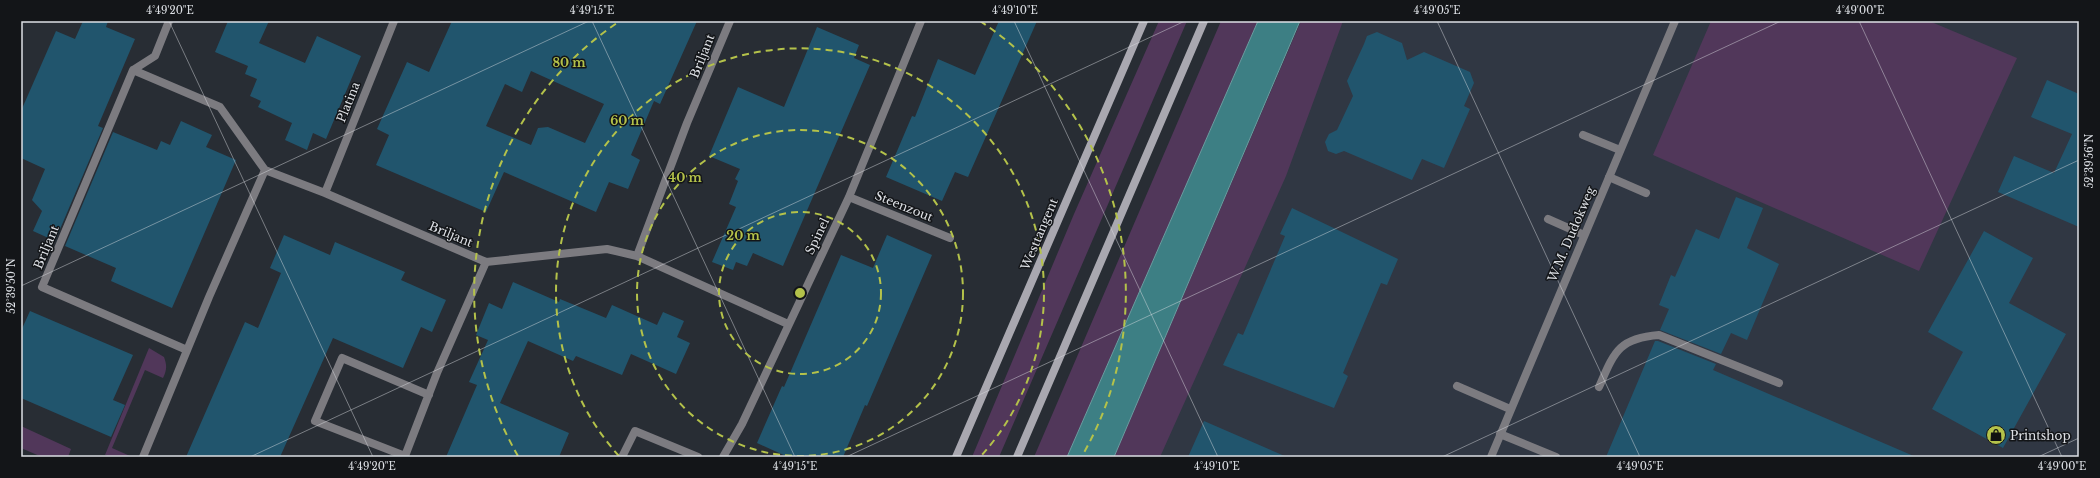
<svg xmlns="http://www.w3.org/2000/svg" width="2100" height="478" viewBox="0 0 2100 478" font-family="'Libre Baskerville',serif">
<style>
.built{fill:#303743}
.green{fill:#51375a}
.water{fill:#3d7f84;stroke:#6d9ca1}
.building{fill:#21556d;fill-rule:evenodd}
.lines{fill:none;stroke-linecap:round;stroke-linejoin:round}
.service{stroke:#7c7b80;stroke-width:8}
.minor{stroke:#7c7b80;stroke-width:8}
.secondary{stroke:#a9a8b0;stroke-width:8}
.ticks{fill:none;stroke:#dde0e5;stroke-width:1;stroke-opacity:0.45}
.ring{fill:none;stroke:#b4c24a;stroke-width:2;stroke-dasharray:7 5}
.labels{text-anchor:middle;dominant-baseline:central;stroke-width:3;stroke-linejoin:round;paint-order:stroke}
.street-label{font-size:12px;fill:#dde0e5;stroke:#131518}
.poi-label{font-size:12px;fill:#dde0e5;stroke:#131518;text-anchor:start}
.centre{fill:#b4c24a;stroke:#131518;stroke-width:2}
.ring-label{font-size:12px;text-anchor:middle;font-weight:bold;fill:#b4c24a;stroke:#131518;stroke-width:3;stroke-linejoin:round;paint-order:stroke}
.neatline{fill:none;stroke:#dde0e5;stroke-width:1.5}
.ticks-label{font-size:10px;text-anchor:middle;fill:#dde0e5}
</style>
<rect width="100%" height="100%" fill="#282d34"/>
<!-- built -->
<path class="built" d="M1268,21h811v436h-1003z"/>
<!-- green -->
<path class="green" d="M1159,21h28l-188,436h-27l102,-243z
M1221,21h37l-191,436h-33z
M1301,21h42l-57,155 -126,281h-46z
M1711,21h218l88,37 -98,213 -266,-116z
M149,348l15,9c3,8 3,13 -1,21l-18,-8 -33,78 18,8 -20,1 -5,-2z
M21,426l50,23 -3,8h-26l-21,-9z"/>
<!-- water -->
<path class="water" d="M1258,21h42l-186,436h-47z"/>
<!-- building -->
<path class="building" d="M83,21h25l-2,6 29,12 -37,87 5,2 -48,113 -22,-10 9,-20 -10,-11 13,-31 -24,-11v-47l35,-80 19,8z
M228,21h41l-10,22 46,20 12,-27 44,20 -35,83 -13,-6 -6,17 -22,-10 7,-17 -34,-16 3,-6 -11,-5 7,-17 -12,-5 3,-8 -33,-14z
M452,21h245l-37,83 -6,-3 -23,54 9,5 -12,29 -19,-7 -13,30 -92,-40 -18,40 -110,-47 13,-30 -12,-6 30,-67 22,10zM531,71l73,33 -19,39 -37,-16 -10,1 -7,17 -45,-19 19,-42 17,8z
M999,21h38l-69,156 -13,-5 -13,29 -56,-24 26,-61 3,1 23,-58 37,16z
M817,27l42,18 -5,13 16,7 -87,201 -30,-13 -6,13 -11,-4 -3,8 -21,-8 24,-55 -7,-3 9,-23 -3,-2 5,-10 -31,-13 29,-69 46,20z
M1377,32l25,11 5,17 17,-8 46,20 4,11 -10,23 6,3 -26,59 -22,-9 -10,21 -68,-29 -8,3 -8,-3 -3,-9 4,-8 8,-4 16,-34 -6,-15 17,-37 3,-8z
M2047,80l32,14v133l-81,-35 16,-36 40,17 18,-39 -41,-17z
M181,121l31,14 -6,12 30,13 -64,148 -61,-27 5,-13 -51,-22 48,-114 44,18 4,-9 9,4z
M1736,197l27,11 -16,40 32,16 -32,76 -16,-7 -10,21 -61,-24 9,-21 -10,-4 12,-30 4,2 21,-48 23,10z
M1292,208l106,51 -11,26 -6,-2 -38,90 5,3 -14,32 -111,-43 15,-32 5,2 42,-99 -5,-2z
M1984,231l49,27 -24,45 57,31 -63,114 -71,-39 31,-57 -35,-20z
M284,235l46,20 5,-13 70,30 -4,8 45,20 -14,32 -11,-5 -18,41 -70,-30 -53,119h-94l59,-135 13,6 23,-55 -11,-5z
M887,235l45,20 -65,151 -2,-1 -22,52h-55l-31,-14 25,-57 2,1 57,-132 32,13z
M513,282l46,20 1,-3 46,19 6,-13 45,20 6,-13 21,9 -7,16 13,6 -14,31 -45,-20 -9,21 -46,-19 -3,5 -45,-20 -28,62 69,30 -10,24h-113l31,-72 -8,-3 19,-42 -12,-5 13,-32 13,6z
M30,311l103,44 -20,45 12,5 -14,32 -90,-39v-67z
M1655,341h3l58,23 -3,6 203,87h-310z
M1204,421l83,36h-99z"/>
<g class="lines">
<!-- service -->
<path class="service" d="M1583,135l37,15
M1609,177l37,16
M1548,219l36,16
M1457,386l53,23
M1599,387c15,-34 19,-49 60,-52l120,48
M429,395l-87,-37 -27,63 90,35 32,-83 49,-111
M1500,434l56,23"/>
<!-- minor -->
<path class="minor" d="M169,21l-14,35 -22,14 -91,217 145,63
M133,70l87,37 45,63
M325,193l69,-172
M849,197l101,41
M637,256l50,-133 43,-102
M143,457l66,-160 56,-127 60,23 161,69 121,-13 30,7 151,68
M622,457l13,-26 63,26
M723,457l19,-33 107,-227 72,-176
M1491,457l184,-436"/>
<!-- secondary -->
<path class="secondary" d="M956,457l188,-436
M1017,457l187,-436"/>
</g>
<!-- ticks -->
<path class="ticks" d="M169,21l204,436M592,21l203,436M1014,21l204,436M1437,21l203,436M1859,21l203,436M21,286l568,-265M250,457l935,-436M846,457l935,-436M1442,457l637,-297M2038,457l41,-19"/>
<!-- distance rings -->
<g class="ring">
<circle cx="800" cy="293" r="81"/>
<circle cx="800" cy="293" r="163"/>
<path d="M619 456A244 244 0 1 1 981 456"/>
<path d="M518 456A326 326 0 0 1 620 21M980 21A326 326 0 0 1 1082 456"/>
</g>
<!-- icons -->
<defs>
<symbol id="shop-disc" viewBox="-11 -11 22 22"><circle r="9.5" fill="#b4c24a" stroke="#131518"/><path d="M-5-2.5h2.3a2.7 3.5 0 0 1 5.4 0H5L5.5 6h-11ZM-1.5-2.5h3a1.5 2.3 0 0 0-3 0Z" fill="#111"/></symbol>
</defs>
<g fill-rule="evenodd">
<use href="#shop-disc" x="1985" y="424" width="22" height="22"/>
</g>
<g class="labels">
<!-- street labels -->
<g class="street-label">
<text transform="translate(702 56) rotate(-68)">Briljant</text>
<text transform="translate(348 102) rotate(-68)">Platina</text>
<text transform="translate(904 206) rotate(22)">Steenzout</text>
<text transform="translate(451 234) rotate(23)">Briljant</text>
<text transform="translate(1039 234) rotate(-67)">Westtangent</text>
<text transform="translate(1571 234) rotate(-67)">W.M. Dudokweg</text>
<text transform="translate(817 236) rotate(-64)">Spinel</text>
<text transform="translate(46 247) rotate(-67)">Briljant</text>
</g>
<!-- poi labels -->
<g class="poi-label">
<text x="2010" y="435">Printshop</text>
</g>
</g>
<circle cx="800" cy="293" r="6" class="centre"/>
<g class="ring-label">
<text x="569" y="67">80 m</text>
<text x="627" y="125">60 m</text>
<text x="685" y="182">40 m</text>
<text x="743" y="240">20 m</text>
</g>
<!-- border -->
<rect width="2100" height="478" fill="none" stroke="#131518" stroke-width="44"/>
<rect x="22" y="22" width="2056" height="434" class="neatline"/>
<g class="ticks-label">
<text x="170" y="14">4°49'20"E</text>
<text x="592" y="14">4°49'15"E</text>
<text x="1015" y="14">4°49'10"E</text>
<text x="1437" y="14">4°49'05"E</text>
<text x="1860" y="14">4°49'00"E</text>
<text transform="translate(2089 161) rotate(-90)" y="4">52°39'56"N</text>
<text transform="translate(11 286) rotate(-90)" y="4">52°39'50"N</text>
<text x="372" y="470">4°49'20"E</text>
<text x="795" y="470">4°49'15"E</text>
<text x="1217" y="470">4°49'10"E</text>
<text x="1640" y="470">4°49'05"E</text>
<text x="2062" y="470">4°49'00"E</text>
</g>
</svg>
